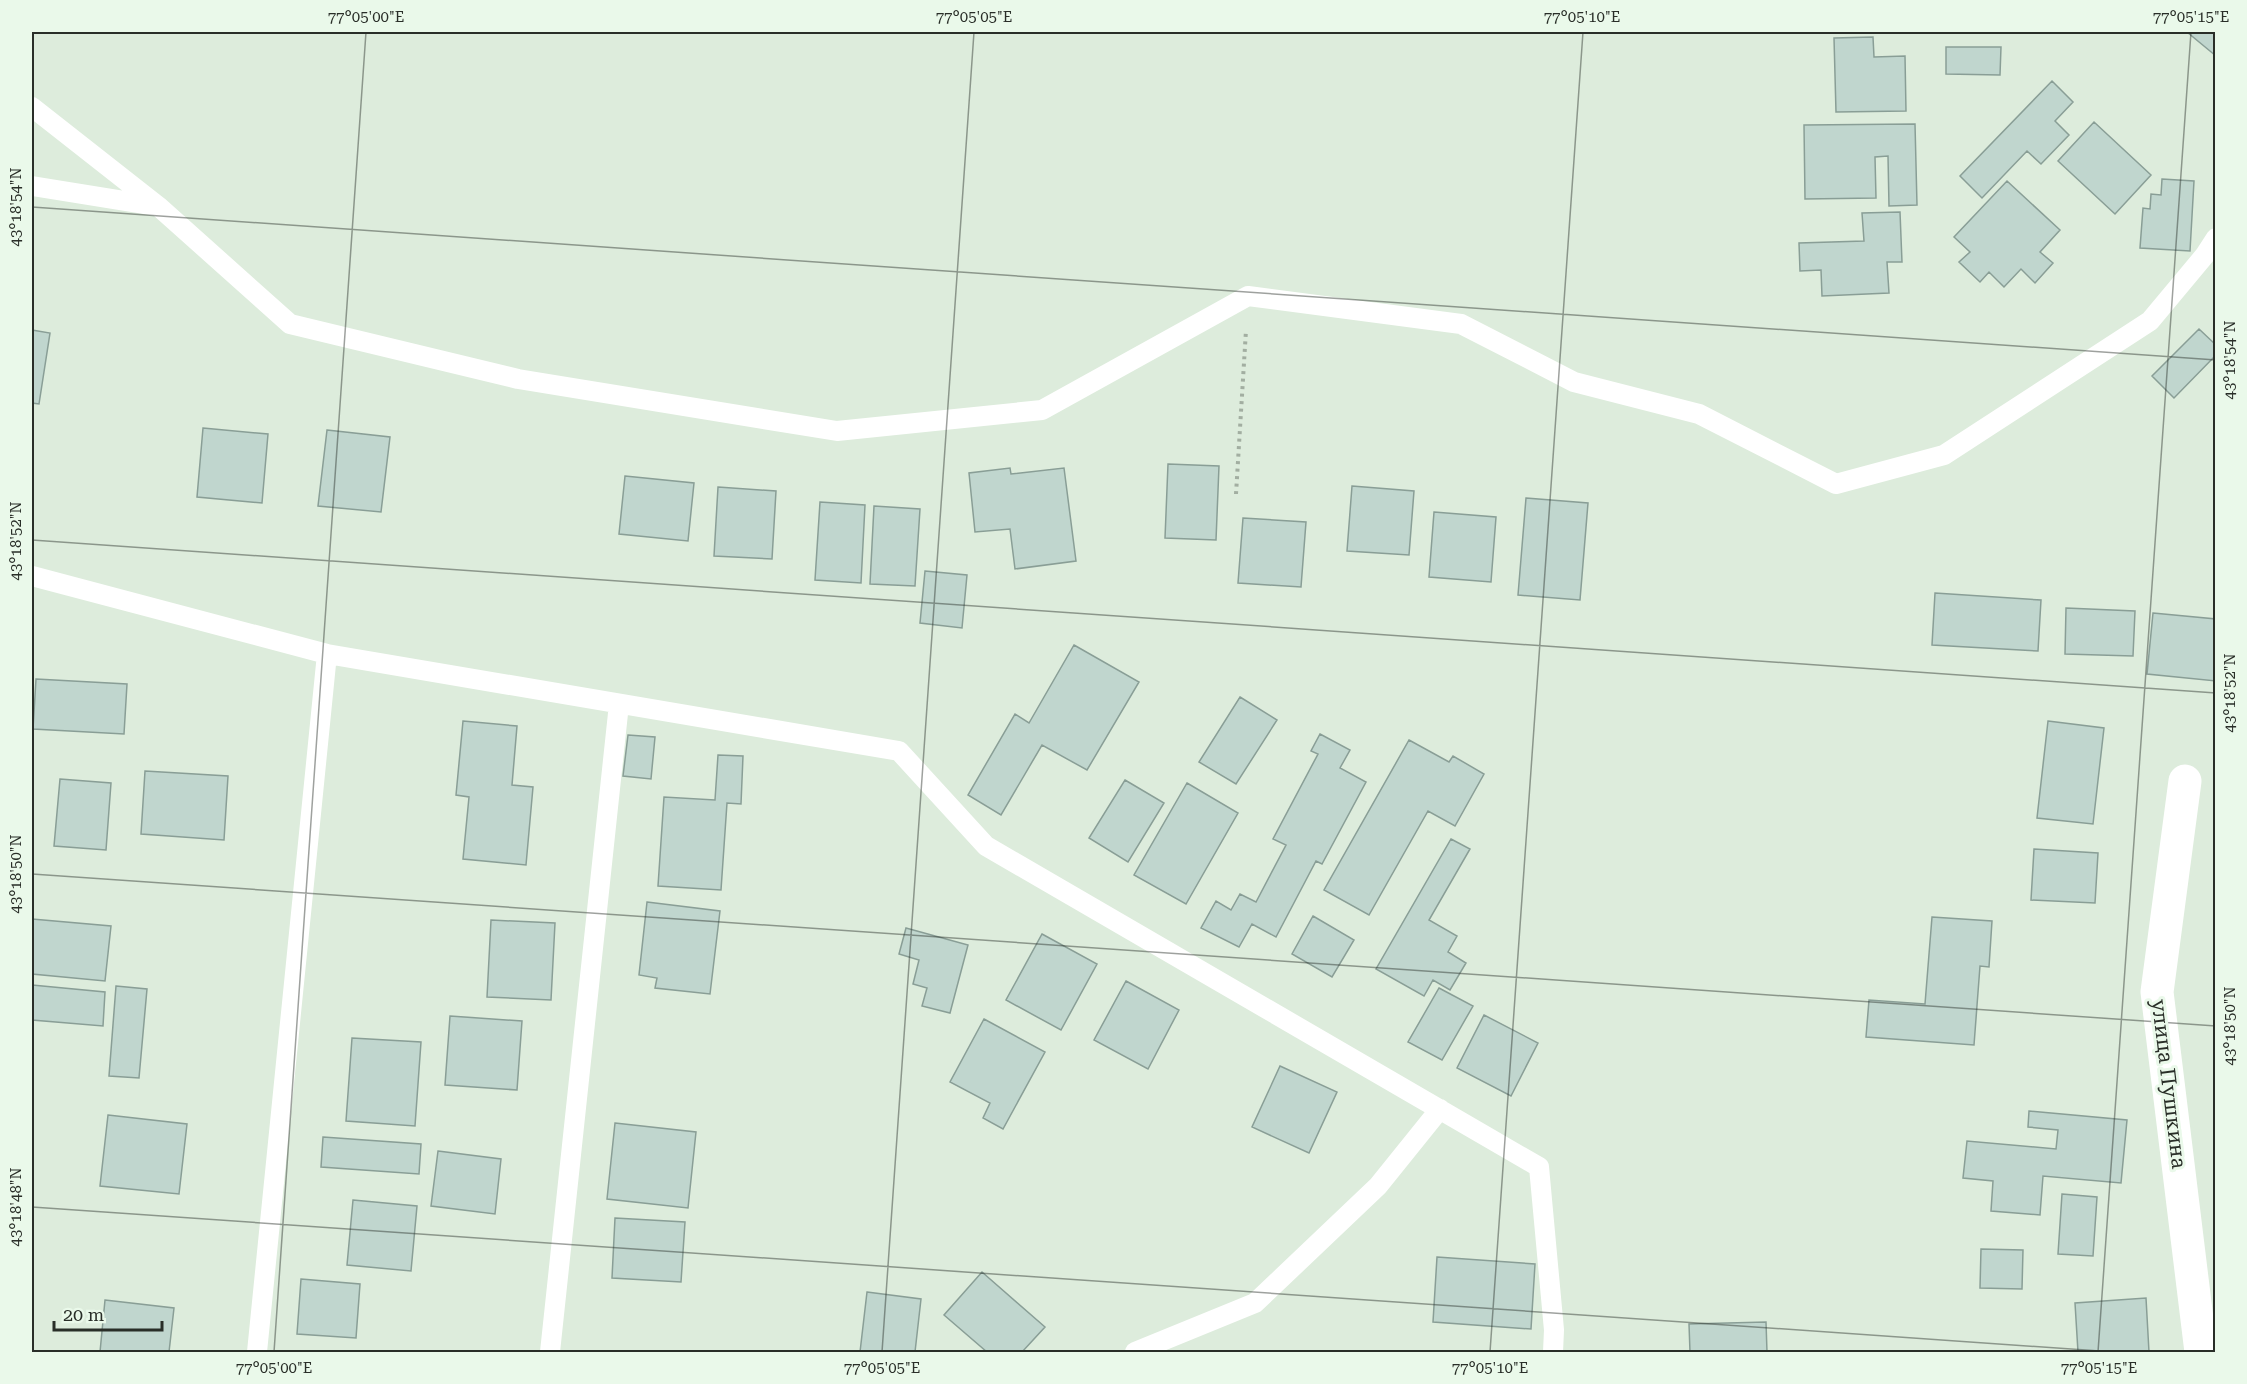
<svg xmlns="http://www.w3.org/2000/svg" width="2247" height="1384" viewBox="0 0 2247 1384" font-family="'Roboto Serif',serif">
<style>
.building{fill:#c0d6ce;stroke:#899e96;stroke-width:1.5}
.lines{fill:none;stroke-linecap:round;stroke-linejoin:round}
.path{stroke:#a2aea1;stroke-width:4;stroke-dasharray:3 4.5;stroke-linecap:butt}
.service{stroke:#fff;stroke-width:20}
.minor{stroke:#fff;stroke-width:33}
.ticks{fill:none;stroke:#292e28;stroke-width:1.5;stroke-opacity:0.45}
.labels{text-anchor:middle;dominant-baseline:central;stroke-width:6;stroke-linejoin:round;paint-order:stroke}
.street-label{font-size:21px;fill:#292e28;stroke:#eaf9ea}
.neatline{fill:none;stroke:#292e28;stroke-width:2}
.ticks-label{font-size:15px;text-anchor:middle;fill:#292e28}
</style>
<rect width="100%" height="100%" fill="#ddecdc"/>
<!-- building -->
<path class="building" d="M2187,32h29v24z
M1873,37l1,20 31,-1 1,55 -70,1 -2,-74z
M1946,47h55l-1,28 -54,-1z
M2052,81l21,21 -18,19 14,14 -28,29 -14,-13 -45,47 -22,-22z
M2094,122l57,53 -36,39 -57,-53z
M1915,124l2,81 -28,1 -1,-50 -13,1 1,41 -71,1 -1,-74z
M2162,179l32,2 -4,70 -50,-3 3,-40 7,1 1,-15 10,1z
M2007,181l53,49 -20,22 13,11 -18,20 -14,-14 -17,18 -15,-15 -9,10 -21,-20 11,-10 -16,-15z
M1900,212l2,50h-15l2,31 -67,3 -1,-26 -21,1 -1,-28 65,-2 -2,-28z
M2199,329l17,16v10l-42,43 -22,-22z
M32,330l18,3 -11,71 -7,-1z
M203,428l65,6 -6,69 -65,-6z
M327,430l63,7 -9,75 -63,-6z
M1168,464l51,2 -3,74 -51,-2z
M1010,468l1,6 53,-6 12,93 -61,8 -5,-40 -35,3 -6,-59z
M625,476l69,7 -6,58 -69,-7z
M1352,486l62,5 -5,64 -62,-4z
M718,487l58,4 -4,68 -58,-3z
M1526,498l62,5 -8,97 -62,-5z
M820,502l45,3 -4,78 -46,-3z
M874,506l46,3 -5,77 -45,-2z
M1434,512l62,5 -5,65 -62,-5z
M1243,518l63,4 -5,65 -63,-4z
M925,571l42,4 -5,53 -42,-5z
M1935,593l106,7 -3,51 -106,-6z
M2066,608l69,3 -2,45 -68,-2z
M2153,613l63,6v62l-69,-7z
M1074,645l65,37 -52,88 -45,-25 -41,70 -33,-20 47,-81 14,9z
M36,679l91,5 -3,50 -91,-5z
M1240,697l37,23 -41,64 -37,-22z
M463,721l54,5 -5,59 21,2 -7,78 -63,-6 6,-62 -13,-2z
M2048,721l56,7 -11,96 -56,-6z
M1320,734l30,16 -10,18 26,14 -44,82 -6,-3 -40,76 -24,-13 -13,23 -38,-19 15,-27 15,9 9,-16 16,8 30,-57 -13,-6 45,-85 -7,-3z
M628,735l27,2 -4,42 -28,-3z
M1409,740l40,22 4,-6 31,18 -29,52 -27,-15 -59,104 -45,-25z
M718,755l25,1 -2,48 -14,-1 -6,87 -63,-4 6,-89 51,3z
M145,771l83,5 -4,64 -83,-6z
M60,779l51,4 -5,67 -52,-4z
M1125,780l39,23 -36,59 -39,-24z
M1187,783l51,30 -52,91 -52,-29z
M1451,839l19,10 -41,71 28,16 -9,16 18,11 -16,27 -17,-10 -9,16 -48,-27z
M2034,849l64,4 -3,50 -64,-3z
M647,902l73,9 -10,83 -55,-6 2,-10 -18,-3z
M1313,916l41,24 -22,37 -40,-23z
M1932,917l60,4 -3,46 -9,-1 -6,79 -108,-8 3,-37 56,4z
M32,919l79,7 -6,55 -73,-7z
M491,920l64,3 -4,77 -64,-3z
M906,928l62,17 -18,68 -28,-7 5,-18 -14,-4 6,-24 -20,-6z
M1042,934l55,30 -36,66 -55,-30z
M1126,981l53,29 -31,59 -54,-29z
M32,985l73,7 -2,34 -71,-6z
M116,986l31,3 -8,89 -30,-2z
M1439,988l34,18 -31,54 -34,-18z
M1484,1015l54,28 -27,53 -54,-28z
M450,1016l72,5 -5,69 -72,-5z
M984,1019l61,33 -42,77 -20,-11 7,-15 -40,-21z
M352,1038l69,4 -6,84 -69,-5z
M1280,1066l57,26 -28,61 -57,-26z
M2029,1111l98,9 -6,63 -78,-7 -3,39 -49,-4 2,-30 -30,-3 4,-37 89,8 2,-19 -30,-3z
M108,1115l79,9 -8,70 -79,-8z
M615,1123l81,9 -8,76 -81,-9z
M323,1137l98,7 -2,30 -98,-7z
M438,1151l63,8 -6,55 -64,-8z
M2062,1194l35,3 -4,59 -35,-2z
M353,1200l64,6 -6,65 -64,-6z
M615,1218l70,4 -4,60 -69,-4z
M1981,1249l42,1 -1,39 -42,-1z
M1437,1257l98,7 -4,65 -98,-7z
M982,1272l63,55 -23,25h-35l-43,-37z
M301,1279l59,5 -4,54 -59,-4z
M867,1292l54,7 -6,53h-55z
M2146,1298l3,54h-71l-3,-49z
M105,1300l69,8 -5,44h-69z
M1766,1322l1,30h-77l-1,-28z"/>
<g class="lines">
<!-- path -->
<path class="path" d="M1236,494l10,-164"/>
<!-- service -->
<path class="service" d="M32,107l126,99 132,118 228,55 319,52 205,-21 206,-114 213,28 113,58 125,32 137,70 108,-29 206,-134 55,-66 11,-17
M32,186l124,20
M32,576l295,78 572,97 87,95 553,321 15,163 -1,22
M257,1352l70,-698
M550,1352l69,-648
M1135,1352l120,-49 123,-117 62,-77"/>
<!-- minor -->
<path class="minor" d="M2185,781l-28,211 44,360"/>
</g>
<!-- ticks -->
<path class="ticks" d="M32,207l2184,153M32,540l2184,153M32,874l2184,152M32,1207l2082,145M274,1352l92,-1320M882,1352l92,-1320M1490,1352l93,-1320M2098,1352l93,-1320"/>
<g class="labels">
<!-- street labels -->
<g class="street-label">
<text transform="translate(2169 1084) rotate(83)">улица Пушкина</text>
</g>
</g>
<!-- border -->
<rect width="2247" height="1384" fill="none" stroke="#eaf9ea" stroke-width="66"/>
<!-- scale -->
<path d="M54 1321v9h108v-9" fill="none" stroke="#292e28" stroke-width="3"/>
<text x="63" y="1321" font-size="18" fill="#292e28" stroke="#eaf9ea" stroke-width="4.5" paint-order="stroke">20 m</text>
<rect x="33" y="33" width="2181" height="1318" class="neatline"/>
<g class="ticks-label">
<text x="366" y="22">77°05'00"E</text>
<text x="974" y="22">77°05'05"E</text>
<text x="1582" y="22">77°05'10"E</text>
<text x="2191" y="22">77°05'15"E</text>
<text transform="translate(16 207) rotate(-90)" y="5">43°18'54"N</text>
<text transform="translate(2230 360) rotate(-90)" y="5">43°18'54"N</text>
<text transform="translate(16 541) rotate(-90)" y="5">43°18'52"N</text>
<text transform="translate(2230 693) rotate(-90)" y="5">43°18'52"N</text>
<text transform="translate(16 874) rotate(-90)" y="5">43°18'50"N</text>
<text transform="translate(2230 1026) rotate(-90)" y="5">43°18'50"N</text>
<text transform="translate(16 1207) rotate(-90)" y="5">43°18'48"N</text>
<text x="274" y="1373">77°05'00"E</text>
<text x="882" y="1373">77°05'05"E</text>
<text x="1490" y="1373">77°05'10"E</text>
<text x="2099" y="1373">77°05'15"E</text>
</g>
</svg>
